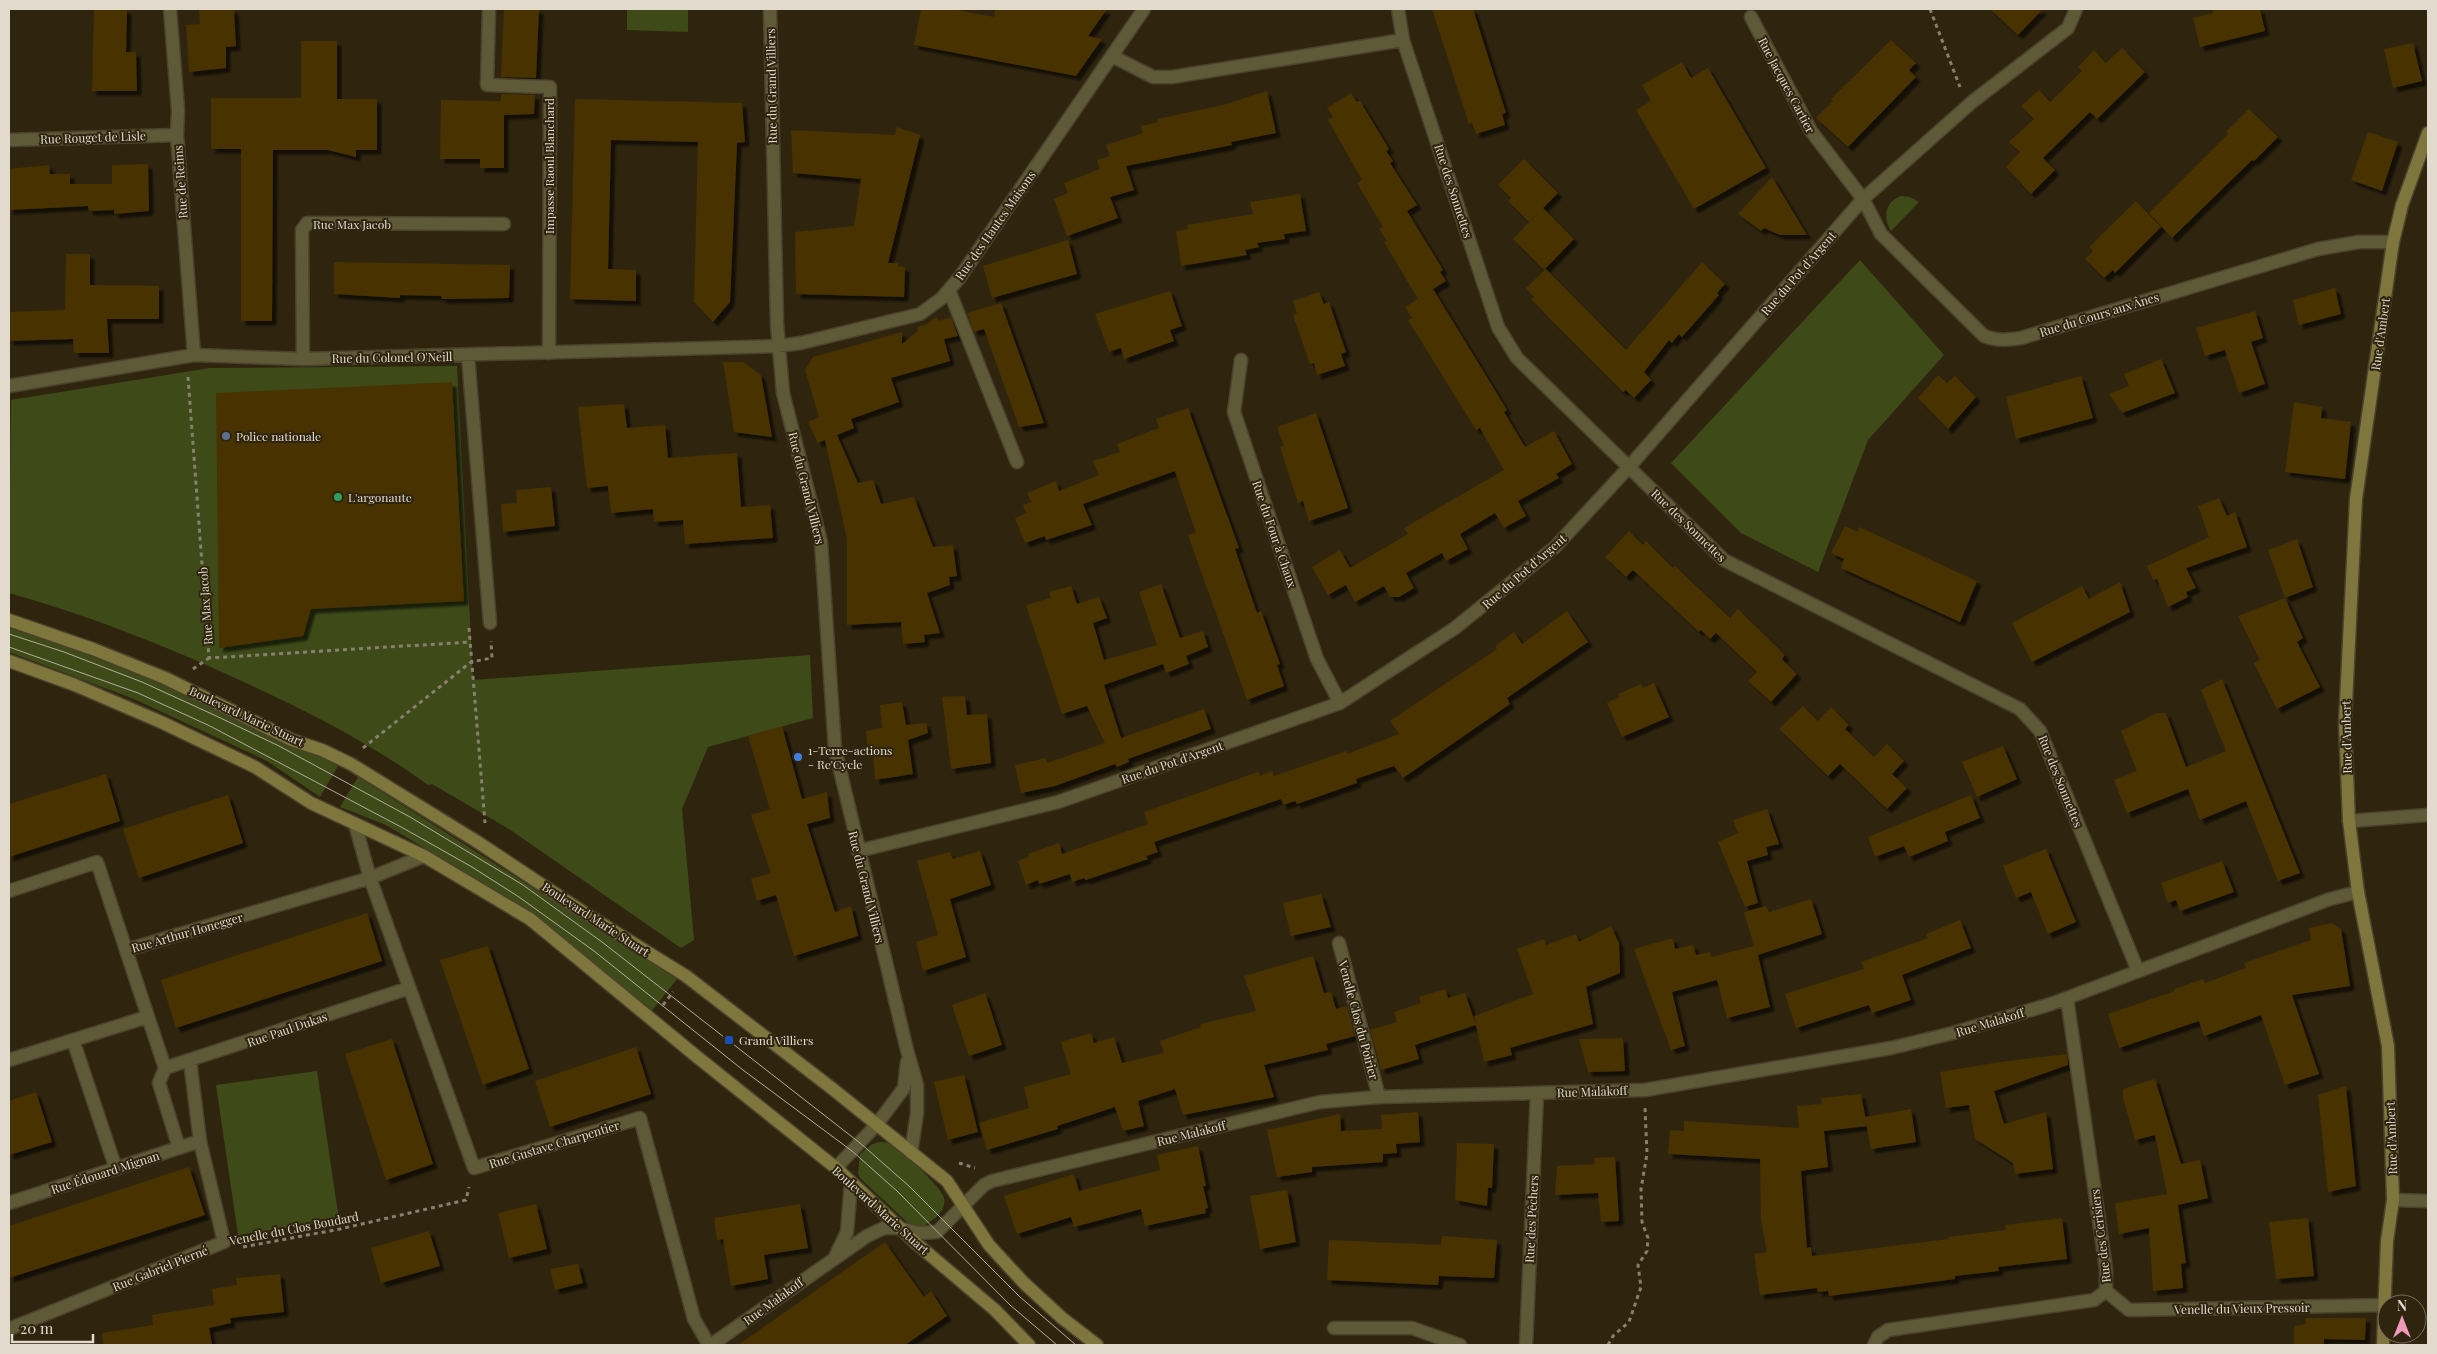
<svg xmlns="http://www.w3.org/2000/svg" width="2437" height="1354" viewBox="0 0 2437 1354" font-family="'Playfair Display',serif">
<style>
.green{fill:#3e4b19}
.building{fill:#473200;filter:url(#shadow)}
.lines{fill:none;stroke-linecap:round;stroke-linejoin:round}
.lane-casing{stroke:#4b422d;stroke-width:15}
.street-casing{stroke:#4b422d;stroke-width:15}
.secondary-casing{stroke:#4b422d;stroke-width:15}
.path{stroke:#887f6e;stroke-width:3;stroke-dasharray:4 4;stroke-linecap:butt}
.lane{stroke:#5e5a37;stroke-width:12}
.street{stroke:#5e5a37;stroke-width:12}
.secondary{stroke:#7e763c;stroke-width:12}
.tram{stroke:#b3ac9c;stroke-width:1}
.service-dot{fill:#5c6f8a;stroke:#2f250f;stroke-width:2}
.leisure-dot{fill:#2e9e5b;stroke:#2f250f;stroke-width:2}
.shop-dot{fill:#3f7fe0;stroke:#2f250f;stroke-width:2}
.transit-dot{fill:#1a4fb4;stroke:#2f250f;stroke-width:2}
.labels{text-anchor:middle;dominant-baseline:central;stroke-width:4;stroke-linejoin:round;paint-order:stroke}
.street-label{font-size:12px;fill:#e1dacd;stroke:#2f250f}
.poi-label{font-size:12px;fill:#e1dacd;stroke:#2f250f;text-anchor:start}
</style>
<defs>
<filter id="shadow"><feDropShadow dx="4.5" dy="4.5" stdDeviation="1" flood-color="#0009"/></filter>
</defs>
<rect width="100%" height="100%" fill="#2f250f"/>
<!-- green -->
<path class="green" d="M627,9h61v23l-61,-2z
M1901,196l9,1 9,5 -28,29c-9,-14 -5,-30 10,-35z
M1860,260l84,95 -76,85 -50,132 -77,-39 -70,-70z
M457,366l16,314 337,-25 3,63 -105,29 -26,62 12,131 -13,8 -172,-119 -77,-45 -4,1c-56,-41 -119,-73 -182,-102 -77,-36 -155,-67 -237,-90l2,-193 199,-32z
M9,628l54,17 100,40 126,61 25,8 24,12 -18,31 -53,-36 -133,-62 -125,-47z
M358,777l319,202 -27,34 -63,-56 -67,-52 -134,-80 -46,-18z
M317,1071l22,149 -101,15 -22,-150z
M878,1142c6,0 10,0 15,4 12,8 47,39 51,52 3,14 -12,23 -22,29l-15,-5 -46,-43 -3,-5 2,-20 11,-9z"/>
<!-- building -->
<path class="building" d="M94,9h33l-1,43h10l1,39h-45z
M199,9h35l2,37 -10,1v21l-37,4 -3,-47 14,-1z
M504,9h35l-3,69 -35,-1z
M921,9h31l42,8 1,-8h112l-19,27 14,3 -26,37 -162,-31z
M1432,9h41l33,104 -4,1 3,11 -29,9 -4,-11 -3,1z
M1990,9h53l-25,26z
M2212,9h48l5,22 -65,16 -7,-29 20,-5z
M1891,40l25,23 -7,7 7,7 -68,70 -32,-29 17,-17 -2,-2z
M301,41h36v58h40v51h-21v7l-28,-7h-55l-1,171h-31v-172h-30v-51h90z
M2413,43l9,38 -29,7 -9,-39z
M2122,48l23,24 -48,47 -7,-7 -47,46 12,12 -24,24 -25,-27 14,-15 -11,-10 25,-23 -13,-13 18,-16 11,12 32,-31 -4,-4 16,-17 12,13z
M1682,62l9,16 17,-10 58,100 -72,41 -58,-99 15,-9 -9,-16z
M1267,91l9,42 -45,9 1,3 -106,21 8,24 -24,7 8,21 -51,18 -13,-37 14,-6 -4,-10 36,-14 -3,-9 13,-4 -4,-11 37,-12 -2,-7 17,-4 -1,-3 66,-14z
M1351,93l6,9 3,-1 29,48 -3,2 7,10 -3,2 27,42 -10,6 36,59 -3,2 6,9 -13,8 74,121 -3,2 21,35 29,-16 18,33 -16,10 3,4 -41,23 8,15 -22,12 -9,-15 -35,21 8,15 -22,12 -4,-8 -36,20 8,15 -15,9h-9l-6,-11 -29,16 -9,-17 -18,10 -16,-28 28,-17 10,18 58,-34 -4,-6 100,-58 -24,-42 -4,2 -68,-110 4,-2 -7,-11 13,-8 -34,-57 3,-1 -8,-12 4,-2 -26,-44 5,-3 -34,-60 5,-3 -6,-9z
M501,94l34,1 -1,19 -30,1v53h-24v-9h-40l1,-59 60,1z
M575,99l167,4 3,39 -8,1 -7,159 -17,20 -19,-20 4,-160 -87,-2 -3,129 28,1v31l-66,-2z
M2249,109l29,28 -24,24 -2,-1 -80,78 -23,-25 79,-79 -2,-2z
M897,127l23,8 -32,128h10v3l7,1 -1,30 -108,-3 -1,-62 59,-6 7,-47 -68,-6 -2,-43 104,5z
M2368,132l30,10 -16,49 -31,-11z
M1524,159l34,34 -15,15 31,31 -30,31 -31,-31 28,-29 -12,12 -21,-21 3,-3 -13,-13z
M148,164l1,47 -35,3v-4l-25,1 -1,-5 -79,4v-41l40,-4 1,9h20v10h42v-19z
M1772,177l35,58h-27l-16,-7 -3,3 -23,-17z
M1300,194l6,37 -22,3 1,5 -28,4 2,4 -14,3 2,5 -66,11 -5,-35 12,-2 -1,-4 66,-11 -3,-12z
M2136,201l25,26 -46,46 -2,-3 -9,8 -19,-19 8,-8 -4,-4z
M1068,240l9,34 -85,24 -9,-32z
M66,254h24v31l69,1v33h-52l2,34h-35l-1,-14 -64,2v-29l56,-2z
M334,262l176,3 -1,33 -67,1 -1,-3 -41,-1v3l-66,-4z
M1702,262l23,22 -8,9 2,2 -37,42 -3,-3 -7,9 -3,-3 -25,32 7,8 -17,18 -8,-8 -3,2 -72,-72 -20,-21 3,-2 -8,-9 20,-19 80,81z
M2335,288l6,26 -42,11 -6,-25z
M1170,291l12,35 -12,4 4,11 -50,18 -3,-11 -12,4 -14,-38z
M1319,292l5,12 5,-2 17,50 -5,2 4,12 -28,9 -3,-12 -4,1 -17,-49 4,-2 -4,-12z
M1001,303l43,120 -25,4 -35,-98 -10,3 -7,-19z
M2255,311l8,27 -12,4 14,42 -26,9 -14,-43 -20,6 -9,-28z
M937,317l1,4 13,-4 7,19 -14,3 6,22 -59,17 8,24 -48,17 3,9 -17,7 21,48 15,-3 8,24 33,-7 19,50 20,-2 4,31 -8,1 1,8 -23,8 13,40 -16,2 1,7 -22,2 -2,-22 -54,3v-86l-22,-99 -7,3 -10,-21 11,-5 -14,-47 8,-13 89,-25v12l16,-13 -1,-4 10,-3z
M2161,359l14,34 -53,20 -13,-19 20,-8 -5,-12z
M723,362h20l18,13 11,62 -38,-5z
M1938,375l9,8 8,-7 21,21 -28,32 -30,-31z
M2081,376l12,42 -77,21 -10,-42z
M452,382l12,219 -153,8 -8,27 -84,12 -3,-255z
M2294,402l28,5 -1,11 30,4 -6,57 -60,-7z
M624,404l3,24 38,-3 3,33 69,-5 4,54 29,-2 3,33 -88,6 -2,-24 -29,2 -1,-13 -42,4 -3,-27 -21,2 -9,-81z
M1188,408l51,140 -4,1 22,64 4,-2 19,53 -3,1 7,21 -37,14 -59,-165 8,-2 -21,-62 -92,33 9,21 -46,15 -1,-4 -20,7 -10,-25 11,-5 -3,-8 8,-3 -4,-9 29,-12 3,10 40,-16 -6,-14 27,-9 -3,-8 42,-16 -3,-9z
M1316,413l32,95 -39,13 -6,-20 -5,2 -18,-56 4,-1 -7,-19z
M551,487l4,39 -52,6 -2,-28 16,-1 -1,-13z
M2219,498l8,18 8,-4 12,35 -61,21 10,20 -10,4 2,5 -20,10 -11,-28 -4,1 -6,-14 62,-29 -11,-31z
M1845,526l13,6 1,-5 118,54 -17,41 -119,-54 3,-9 -13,-6z
M1629,531l14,14 3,-4 27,27 2,-2 55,52 8,-9 47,46 -3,4 15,15 -26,28 -23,-21 9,-9 -41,-39 -6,6 -9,-9 -2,2 -66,-62 -7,7 -21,-20z
M2297,539l16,48 -28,11 -17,-48z
M2120,582l10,30 -98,50 -20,-39 70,-37 7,13z
M1161,584l19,54 23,-7 5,16 -22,9 3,8 -23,9 -3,-9 -59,21 17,53 83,-29 7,20 -83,30 1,3 -12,5 -2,-3 -60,22 -34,7 -6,-28 31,-7 1,5 58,-20 -18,-37 -25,8 -36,-109 25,-7 -2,-6 22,-6 6,18 22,-7 8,21 -14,5 11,37 53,-15 -18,-53z
M2285,598l18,40 -6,4 23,45 -43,22 -23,-46 6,-3 -22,-44z
M1567,611l21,31 -81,56 3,6 -107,74 -9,-12 -38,13 1,4 -60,21 -2,-3 -12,4 -2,-6 -127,43 4,10 -12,4 2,3 -62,21 -2,-2 -12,4 -2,-8 -31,10 -1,-4 -12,5 -8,-24 11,-4 -1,-3 31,-11 3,11 86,-30 -4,-12 114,-40 2,4 12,-5 2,5 73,-25v3l52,-20 -9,-13 107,-72 -2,-3 19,-14 8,12z
M2222,679l78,194 -22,8 -32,-80 -46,19 -12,-31 -61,24 -13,-33 23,-9 -16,-40 36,-18h9l20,54 40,-16 -25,-61z
M1654,683l15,34 -47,20 -15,-34 13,-6 -2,-3 23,-10 2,4z
M965,696l2,19 20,-1 4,49 -40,6 -9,-72z
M902,702l4,23 20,-2 2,10 -20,7 5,34 -38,6 -2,-28 -5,1 -2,-22 16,-3 -2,-23z
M1803,706l15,15 13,-14 18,18 -4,4 29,28 13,-13 17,17 -12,13 15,14 -20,21 -47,-45 -12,12 -49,-47z
M782,726l20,73 25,-7 3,26 -23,6 28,88 16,-6 7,30 -64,20 -18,-61 -19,6 -6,-22 20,-6 -20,-58 19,-6 -22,-73z
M2003,746l14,33 -40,18 -15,-35z
M106,774l14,47 -111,36v-53z
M228,795l15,48 -104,35 -16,-49z
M1971,795l9,23 -35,14 3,9 -39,16 -5,-11 -29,11 -7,-20z
M1767,809l12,35 -13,3 2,8 -21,6 11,42 -13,4 -27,-65 20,-9 -5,-13z
M2046,849l30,73 -28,12 -17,-42 -15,6 -13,-32z
M980,851l11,34 -41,14 16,58 -43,14 -7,-29 22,-7 -21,-74 33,-9 3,7z
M2222,861l12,31 -54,19 -4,-11 -8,3 -7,-20z
M1321,894l10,33 -40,9 -8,-33z
M1811,899l11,35 -64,21 12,52 -43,11 -10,-38 -45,12 13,54 -14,4 -37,-101 39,-11 2,11 18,-4 3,10 14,-3 1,5 43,-11 -10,-34 22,-6 3,6z
M367,913l15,48 -206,67 -15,-48z
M1960,920l11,28 -69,27 9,25 -39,13 -3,-8 -73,23 -11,-34 79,-25 -3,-7 67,-24 -2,-4z
M2332,923l9,6 9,57 -58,9 27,79 -34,11 -24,-70 -57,21 -5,-15 -80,27 -11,-34 67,-23 -1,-2 29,-10 2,4 41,-15 -2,-5 67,-23 -2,-12z
M1611,926l8,17 1,30 -34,14 7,37 -83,24 2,7 -28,7 -10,-46 59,-22 -16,-45 27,-10 2,6 30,-11 3,8z
M488,946l41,123 -46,16 -43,-125z
M1313,956l11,37 7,-1 5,17 11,-3 8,30 -29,8 2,6 -64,15 10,32 -91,18 -8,-26 -37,12 6,25 -21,5 -8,-24 -58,19 1,3 -71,21 -8,-27 50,-15 -5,-21 47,-13 -10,-32 30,-9 3,10 20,-6 8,26 42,-10 -4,-12 41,-14 -1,-3 56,-13 -12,-35z
M1445,989l3,9 17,-5 11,32 -61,20 4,14 -38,11 -11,-40 27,-8 -3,-10 27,-9 -2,-6z
M985,993l17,52 -33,11 -17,-51z
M1623,1038l2,33 -37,1 -9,-33z
M392,1039l41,125 -47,16 -41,-126z
M636,1047l15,47 -101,33 -15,-46z
M2067,1054l1,11 -74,26 10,33 42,-12 7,57 -38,5 -2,-11 -38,-24 -6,-34 -23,3 -6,-36 60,-10z
M964,1075l14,57 -30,8 -14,-58z
M2155,1079l26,85 19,-4 8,38 -30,7 8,58 -5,1 2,24 -30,3 -4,-63 -30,6 -4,-31 52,-9 -12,-59 -20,5 -12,-42v-9z
M2346,1086l10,100 -28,6 -10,-97z
M36,1092l16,50 -43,13v-54z
M1861,1094l6,32 -43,5 4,36 -27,4 6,77 4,-1 1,9 137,-17 -1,-2 58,-7 -1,-5 57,-7 5,41 -69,8 1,4 -44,5v3l-126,17 -1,-5 -10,1 -1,-4 -57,7 -6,-41 13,-2 -6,-32 -1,-61 -92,-5 2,-24 14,1v-10l115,7 -2,-22 25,-2 -1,-6z
M1911,1109l5,33 -45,7 -6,-32z
M1418,1112l2,30 -24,2 1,9 -14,1v8l-71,5v5l-35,5 -10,-47 73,-16 1,17 41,-2 -1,-14z
M1457,1143l37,1 -2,44h-4l-1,18 -32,-6z
M1198,1146l8,40h-3l5,22 -3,1 1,4 -61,13 -4,-17 -67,18 -3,-10 -54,17 -13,-38 70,-22 5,17 81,-21 -3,-15z
M1615,1157l4,64 -18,1 -3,-29 -43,2 2,-29 38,-2 -1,-6z
M189,1167l16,48 -196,63v-52z
M1287,1190l9,52 -36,7 -10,-53z
M536,1204l11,45 -38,9 -11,-45z
M800,1204l8,44 -44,7 4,24 -37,7 -8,-47 -6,1 -3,-22z
M2308,1218l6,58 -38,3 -7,-57z
M429,1231l11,35 -59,17 -10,-35z
M1442,1236l55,4 -3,38 -55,-2 -1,9 -111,-5 2,-40 112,5z
M885,1242l39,55 7,-6 16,25 -42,29h-167z
M578,1264l5,19 -28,7 -5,-21z
M280,1274l4,38 -54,6 1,5 -22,5 3,17h-109l-1,-12 51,-8 -1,-10 62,-10 -2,-16 25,-4 -1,-7z
M2305,1318h61l-1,22 -41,-1v6h-30v-19l12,-2z"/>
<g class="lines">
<defs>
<path id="lane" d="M489,9l-2,76 63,2 -1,266
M2349,821l79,-6
M1339,943l40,154
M2106,1291l23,19 256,-5"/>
<path id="street" d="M170,9l8,101 -1,25 17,220
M770,9l7,315 6,69 38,149 14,207 72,301 10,35v28l-6,40
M1398,9l5,31
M1751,17l60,114 52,68 18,35 103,102c13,5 23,4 37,2l297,-89 41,-7h34
M1112,56l41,21h19l231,-37 95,287 19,31 207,202 296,149 20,22 98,240
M9,140l168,-5
M949,290l68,172
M468,356l22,267
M303,359l-1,-129 5,-7 197,1
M1241,360l-7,52 83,247 23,44
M9,386l185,-31 109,4 475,-13 23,-3 119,-29 22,-16 18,-21 184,-268
M355,824l15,54 104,290 166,-50 54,201 15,26
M858,851l200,-49 282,-99 115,-75 100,-81 74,-80 234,-268 109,-97 96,-74 8,-19
M9,891l88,-29 29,88 244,-72 54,-22
M126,950l39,118 -6,15 20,65
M73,1040l43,129
M9,1060l138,-43
M165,1068l244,-80
M836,1168l41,-44 27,-36 3,-26
M2393,1200l35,1
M9,1203l191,-62
M835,1257l12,-25 4,-50
M1334,1328h78l48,17
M9,1329l215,-87 -24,-101 -10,-80
M711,1345l156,-109 17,-8h16l19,5 18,-1 47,-47 8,-4 328,-79 59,-5 266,-7 246,-42 62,-15 98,-29 279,-105 28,-7
M1526,1345l11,-252
M1874,1345l4,-8 10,-7 206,-30 12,-9v-22l-39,-271"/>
<path id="secondary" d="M9,620l84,29 72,29 127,62 30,10 29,14 125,77 107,71 103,64 148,114 113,91 42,64 35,38 38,35 35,27
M9,661l66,24 86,37 94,45 56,36 113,53 106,63 166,137 140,112 81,76 78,66 34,35
M2383,1345l4,-104 6,-41 -5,-154 -30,-154 -9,-71 -4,-98 11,-224 37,-257 9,-37 26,-72"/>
</defs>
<!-- lane casing -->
<use href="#lane" class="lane-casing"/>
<!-- street casing -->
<use href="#street" class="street-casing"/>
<!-- secondary casing -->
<use href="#secondary" class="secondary-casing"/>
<!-- path -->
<path class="path" d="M1930,9l30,78
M188,377l21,281 261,-16
M469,628l16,195
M193,669l16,-11
M363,748l108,-86 21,-4 -1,-17
M663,1005l10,-13
M959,1163l16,5
M243,1247l97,-18 126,-29 3,-13
M1608,1345l5,-9 16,-14 12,-35 -3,-22 9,-14 1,-13 -6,-16 -1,-33 6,-35 -2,-46"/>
<!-- lane -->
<use href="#lane" class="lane"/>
<!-- street -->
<use href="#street" class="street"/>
<!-- secondary -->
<use href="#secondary" class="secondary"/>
<!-- tram -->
<path class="tram" d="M9,634l55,18 78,30 70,32 67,32 131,71 113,68 79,57 258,201 49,43 111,111 56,48
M9,647l129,46 72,33 193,102 69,39 47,30 75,54 149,119 109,81 45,40 113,114 47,40"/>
</g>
<!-- markers -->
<circle class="service-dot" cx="226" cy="436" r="5"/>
<circle class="leisure-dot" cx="338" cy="497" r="5"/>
<circle class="shop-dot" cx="798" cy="757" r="5"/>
<rect class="transit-dot" x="724" y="1035" width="10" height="10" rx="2.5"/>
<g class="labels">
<!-- street labels -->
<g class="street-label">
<text transform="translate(1787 85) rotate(62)">Rue Jacques Cartier</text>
<text transform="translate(771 86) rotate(-91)">Rue du Grand Villiers</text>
<text transform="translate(93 137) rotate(-2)">Rue Rouget de Lisle</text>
<text transform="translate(549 166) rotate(-90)">Impasse Raoul Blanchard</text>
<text transform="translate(180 182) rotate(-94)">Rue de Reims</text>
<text transform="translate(1454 191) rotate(72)">Rue des Sonnettes</text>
<text x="352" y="224">Rue Max Jacob</text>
<text transform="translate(995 225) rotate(-55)">Rue des Hautes Maisons</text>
<text transform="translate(1798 273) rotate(-49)">Rue du Pot d'Argent</text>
<text transform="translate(2099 314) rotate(-17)">Rue du Cours aux Ânes</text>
<text transform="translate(2380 334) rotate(-82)">Rue d'Ambert</text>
<text transform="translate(392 357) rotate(-1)">Rue du Colonel O'Neill</text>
<text transform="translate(807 488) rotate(76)">Rue du Grand Villiers</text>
<text transform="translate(1689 525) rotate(44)">Rue des Sonnettes</text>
<text transform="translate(1275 534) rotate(71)">Rue du Four à Chaux</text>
<text transform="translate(1524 571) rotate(-41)">Rue du Pot d'Argent</text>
<text transform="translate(205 606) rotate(-94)">Rue Max Jacob</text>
<text transform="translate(247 716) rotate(25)">Boulevard Marie Stuart</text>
<text transform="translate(2346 737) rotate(-91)">Rue d'Ambert</text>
<text transform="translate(1172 762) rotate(-19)">Rue du Pot d'Argent</text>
<text transform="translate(2061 781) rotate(68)">Rue des Sonnettes</text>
<text transform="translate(867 887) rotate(76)">Rue du Grand Villiers</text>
<text transform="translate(596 919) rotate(33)">Boulevard Marie Stuart</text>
<text transform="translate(187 932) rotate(-16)">Rue Arthur Honegger</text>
<text transform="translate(1359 1020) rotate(75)">Venelle Clos du Poirier</text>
<text transform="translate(1990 1022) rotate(-17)">Rue Malakoff</text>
<text transform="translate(287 1029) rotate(-19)">Rue Paul Dukas</text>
<text transform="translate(1592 1091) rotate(-2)">Rue Malakoff</text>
<text transform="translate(1191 1133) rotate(-14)">Rue Malakoff</text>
<text transform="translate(2391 1138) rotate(-92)">Rue d'Ambert</text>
<text transform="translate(554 1144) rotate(-17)">Rue Gustave Charpentier</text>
<text transform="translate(105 1172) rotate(-18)">Rue Édouard Mignan</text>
<text transform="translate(881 1210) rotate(42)">Boulevard Marie Stuart</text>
<text transform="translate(1531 1219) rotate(-87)">Rue des Pêchers</text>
<text transform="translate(294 1228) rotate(-11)">Venelle du Clos Boudard</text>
<text transform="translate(2100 1236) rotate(-97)">Rue des Cerisiers</text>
<text transform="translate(160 1268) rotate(-22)">Rue Gabriel Pierné</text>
<text transform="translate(773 1301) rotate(-36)">Rue Malakoff</text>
<text transform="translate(2242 1308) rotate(-1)">Venelle du Vieux Pressoir</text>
</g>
<!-- poi labels -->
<g class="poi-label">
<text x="236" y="436">Police nationale</text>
<text x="348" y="497">L'argonaute</text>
<text x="808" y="750">1-Terre-actions<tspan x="808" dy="14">- Re'Cycle</tspan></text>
<text x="739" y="1040">Grand Villiers</text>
</g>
</g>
<!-- border -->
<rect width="2437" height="1354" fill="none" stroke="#e1dacd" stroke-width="20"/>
<!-- north arrow -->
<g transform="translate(2402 1319)"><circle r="24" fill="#2f250f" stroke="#766d5b"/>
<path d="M0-4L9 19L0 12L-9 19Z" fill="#ef9ab8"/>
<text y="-8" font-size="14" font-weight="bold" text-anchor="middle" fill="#e1dacd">N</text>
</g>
<!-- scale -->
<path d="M12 1334v8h81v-8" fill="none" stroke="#e1dacd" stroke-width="2.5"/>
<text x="20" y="1334" font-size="15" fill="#e1dacd" stroke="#2f250f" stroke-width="4" paint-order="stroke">20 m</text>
</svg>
